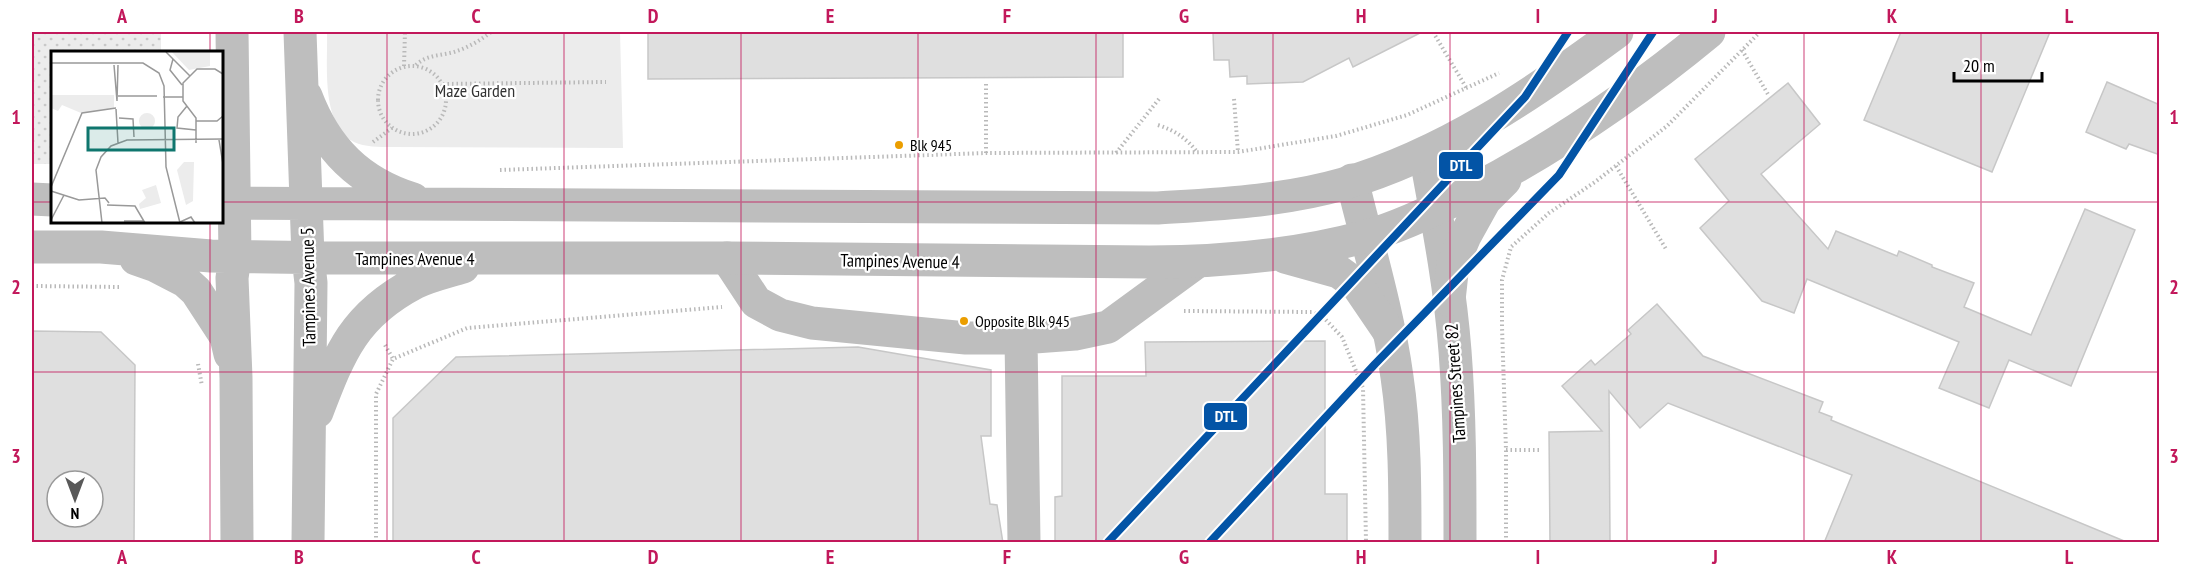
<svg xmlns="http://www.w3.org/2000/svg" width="2191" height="574" viewBox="0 0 2191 574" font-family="'PT Sans Narrow',sans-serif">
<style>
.grass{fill:url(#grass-dots)}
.park{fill:#ececec}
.building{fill:#dfdfdf;stroke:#c7c7c7;stroke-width:1.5;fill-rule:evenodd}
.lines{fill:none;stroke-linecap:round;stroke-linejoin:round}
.path{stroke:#b9b9b9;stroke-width:4;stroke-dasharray:1.5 3;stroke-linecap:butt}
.minor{stroke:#bebebe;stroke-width:33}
.major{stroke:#bebebe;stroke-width:33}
.metro-1-casing{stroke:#fff;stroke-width:12}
.metro-1{stroke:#0354a6;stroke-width:8}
.grid{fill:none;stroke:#c2185b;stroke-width:1.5;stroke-opacity:0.55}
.bus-dot{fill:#eb9e00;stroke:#fff;stroke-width:2}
.labels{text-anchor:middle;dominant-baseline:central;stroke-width:4.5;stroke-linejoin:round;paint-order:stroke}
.bus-label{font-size:16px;fill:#000;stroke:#fff;text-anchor:start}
.park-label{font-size:18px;fill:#333;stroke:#fff}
.street-label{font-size:18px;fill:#000;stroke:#fff}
.inset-road{fill:none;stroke:#999;stroke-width:1.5}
.view{fill:#0f766e;fill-opacity:0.15;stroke:#0f766e;stroke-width:3}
.inset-edge{fill:none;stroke:#000;stroke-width:3}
.line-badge{stroke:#fff;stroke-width:2}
.badge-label{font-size:16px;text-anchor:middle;font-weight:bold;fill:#fff}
.neatline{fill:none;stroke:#c2185b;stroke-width:2}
.grid-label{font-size:20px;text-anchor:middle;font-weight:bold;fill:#c2185b}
</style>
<defs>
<pattern id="grass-dots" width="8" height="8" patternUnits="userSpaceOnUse" patternTransform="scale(1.5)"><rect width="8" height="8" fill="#ececec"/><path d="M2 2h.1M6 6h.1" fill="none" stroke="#c9c9c9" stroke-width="1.8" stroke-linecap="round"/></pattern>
</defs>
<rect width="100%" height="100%" fill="#fff"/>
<!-- grass -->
<path class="grass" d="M32,32h129v20h-109v112h-20z"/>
<!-- park -->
<path class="park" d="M327,32h293l3,116 -232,-1c-12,0 -26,0 -37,-5 -34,-18 -26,-78 -27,-110z"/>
<!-- building -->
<path class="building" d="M648,32h475v45l-475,2z
M1213,32h209l-69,35 -4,-9 -46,24 -56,2v-8l-17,1 -1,-17h-15z
M1901,32h149l-58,140 -128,-52z
M2107,82l53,23v50l-31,-11 -3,5 -40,-17z
M1788,83l32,41 -59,50 67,75 8,-18 61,25 2,-5 33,14v2l42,16 -10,24 67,28 54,-126 50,21 -64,156 -62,-26 -20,48 -50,-20 20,-46 -152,-63 -13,34 -32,-12 -62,-73 29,-27 -34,-42z
M1657,304l46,52 120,46 -4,10 13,5 -1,3 298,123h-305l28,-68 -184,-72 -28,25 -31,-37 1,152h-60l-1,-111 53,-1 -40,-45 29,-26 4,5 36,-31 -3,-4z
M32,331l69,1 34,33 -1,178h-102zM57,481h36v36h-36z
M1325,341v153h22v49h-292v-46l7,-1v-120h84l-1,-34z
M858,347l133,23v66h-10l9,68 7,1 6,38h-610v-125l63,-61z"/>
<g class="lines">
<!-- path -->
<path class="path" d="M1433,32l34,57
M1742,50l27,46
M416,65c11,-11 27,-9 41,-14 12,-4 24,-11 34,-19
M378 100a34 34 0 1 1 68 0a34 34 0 1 1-68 0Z
M404,66l1,-34
M443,84l163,-2
M1234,99l4,53
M1158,125c18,6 28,13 40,28
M373,142l19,-14
M986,153v-71
M1116,153l43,-54
M1616,166l50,83
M500,170l486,-17 252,-1 98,-16 71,-21 92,-42
M32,286l89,1
M1184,311l128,1 12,6 18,19 21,51 3,154
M385,345l8,14
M198,364l4,22
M1506,450h36
M376,542v-148l17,-35 74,-31 255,-21
M1506,542v-92l-4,-123v-47l9,-33 38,-34 46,-31 72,-56 93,-94"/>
<!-- minor -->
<path class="minor" d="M1425,153c12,66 25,132 30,198 5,64 5,128 5,191
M1352,180c16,66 36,131 45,197 8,54 8,111 8,165
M727,258l29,44 24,13 32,8 154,15h55l54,-4 33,-7 89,-65
M1021,338l3,204"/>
<!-- major -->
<path class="major" d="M232,32l3,224 -3,22 4,100 1,164
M300,32l8,225 3,26 -3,259
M306,96c20,53 53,86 107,103
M32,199l20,1
M222,203l936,5c61,-4 126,-7 185,-24 102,-30 190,-90 274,-152
M32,247h69l110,9 127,2h389l422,4c73,0 144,-6 215,-25 36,-10 71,-27 104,-44 87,-45 166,-99 241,-161
M1285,257l54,15 18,13 32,47
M136,259l20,7 29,15 11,10 30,46 4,17
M1449,300l4,-36 12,-28 20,-36 20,-20
M317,412c23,-60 37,-97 98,-129 14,-7 32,-11 48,-16"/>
<defs>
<path id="metro-1" d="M1108,542l417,-445 43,-65
M1210,542l165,-178 184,-189 94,-143"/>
</defs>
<!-- metro-1 casing -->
<use href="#metro-1" class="metro-1-casing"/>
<!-- metro-1 -->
<use href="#metro-1" class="metro-1"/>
</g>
<!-- grid -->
<path class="grid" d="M210,32v20M387,32v510M564,32v510M741,32v510M918,32v510M1096,32v510M1273,32v510M1450,32v510M1627,32v510M1804,32v510M1981,32v510M32,202h20M222,202h1938M210,222v320M32,372h2128"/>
<!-- markers -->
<g class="bus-dot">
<circle cx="899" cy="145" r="5"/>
<circle cx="964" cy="321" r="5"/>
</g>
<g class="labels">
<!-- bus labels -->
<g class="bus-label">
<text x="910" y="145">Blk 945</text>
<text x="975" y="321">Opposite Blk 945</text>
</g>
<!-- park labels -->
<g class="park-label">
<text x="475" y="90">Maze Garden</text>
</g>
<!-- street labels -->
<g class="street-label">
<text x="415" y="258">Tampines Avenue 4</text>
<text transform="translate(900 261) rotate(1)">Tampines Avenue 4</text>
<text transform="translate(308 287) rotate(-91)">Tampines Avenue 5</text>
<text transform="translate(1455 383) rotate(-94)">Tampines Street 82</text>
</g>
</g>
<!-- overview -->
<g transform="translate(51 51)">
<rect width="172" height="172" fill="#fff"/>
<path d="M121,1h38v14l-21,4z" fill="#ececec"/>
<path d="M0,44h63v13l-33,5 -19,-8 -4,6 -7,-3zM88 70a8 8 0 1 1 16 0a8 8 0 1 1-16 0ZM133,111h10l-1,39 -7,4 -9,-35zM105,134l5,18 -21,6 -1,-5 7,-6 -4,-8z" fill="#ececec"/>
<path class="inset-road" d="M115,1l24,24M122,8l-3,11 12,15M0,12h92l16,10 5,13 2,81 14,56M63,14l3,36 1,-36M67,45h39M112,46h20M136,55l-9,11 -1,11 19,2M65,58l2,34M68,67l14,1 1,18M145,70h21l6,-5M168,89l4,24M145,92v-25l-13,-17v-18l14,-14h18l8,5M0,136l31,-74 34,-5M0,140l28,9 26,-2 4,5M56,154l28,1 10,17M0,169l13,-25M73,170h20M129,171l11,-5 4,6M51,172l-6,-53 5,-13 10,-11 16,-6 96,-1"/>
<path class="view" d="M37,77h86v22h-86z"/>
<rect width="172" height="172" class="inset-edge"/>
</g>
<g class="line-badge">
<rect x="1438" y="151" width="46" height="29" rx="6" fill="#0354a6"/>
<rect x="1203" y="402" width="45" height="29" rx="6" fill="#0354a6"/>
</g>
<g class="badge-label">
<text x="1461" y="171">DTL</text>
<text x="1226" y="422">DTL</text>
</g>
<!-- border -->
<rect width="2191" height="574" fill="none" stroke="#ffffff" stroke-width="66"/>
<!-- north arrow -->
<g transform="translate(75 499) rotate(180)"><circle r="28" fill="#ffffff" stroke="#999999" stroke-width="1.5"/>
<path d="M0-4.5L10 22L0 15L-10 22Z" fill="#595959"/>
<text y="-9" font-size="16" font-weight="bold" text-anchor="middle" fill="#000000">N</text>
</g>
<!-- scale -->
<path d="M1954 72v9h88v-9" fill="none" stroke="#000000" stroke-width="3"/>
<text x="1963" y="72" font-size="18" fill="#000000" stroke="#ffffff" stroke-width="4.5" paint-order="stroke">20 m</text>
<rect x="33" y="33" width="2125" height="508" class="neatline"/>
<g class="grid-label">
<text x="122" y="23">A</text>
<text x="299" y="23">B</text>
<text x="476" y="23">C</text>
<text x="653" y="23">D</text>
<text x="830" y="23">E</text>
<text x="1007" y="23">F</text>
<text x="1184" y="23">G</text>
<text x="1361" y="23">H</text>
<text x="1538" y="23">I</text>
<text x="1715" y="23">J</text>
<text x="1892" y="23">K</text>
<text x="2069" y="23">L</text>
<text x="16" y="124">1</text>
<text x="2174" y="124">1</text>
<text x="16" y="294">2</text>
<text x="2174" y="294">2</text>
<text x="16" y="463">3</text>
<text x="2174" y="463">3</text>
<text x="122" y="564">A</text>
<text x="299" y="564">B</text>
<text x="476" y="564">C</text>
<text x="653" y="564">D</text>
<text x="830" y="564">E</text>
<text x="1007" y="564">F</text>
<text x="1184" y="564">G</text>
<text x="1361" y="564">H</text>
<text x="1538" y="564">I</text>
<text x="1715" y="564">J</text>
<text x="1892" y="564">K</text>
<text x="2069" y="564">L</text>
</g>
</svg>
